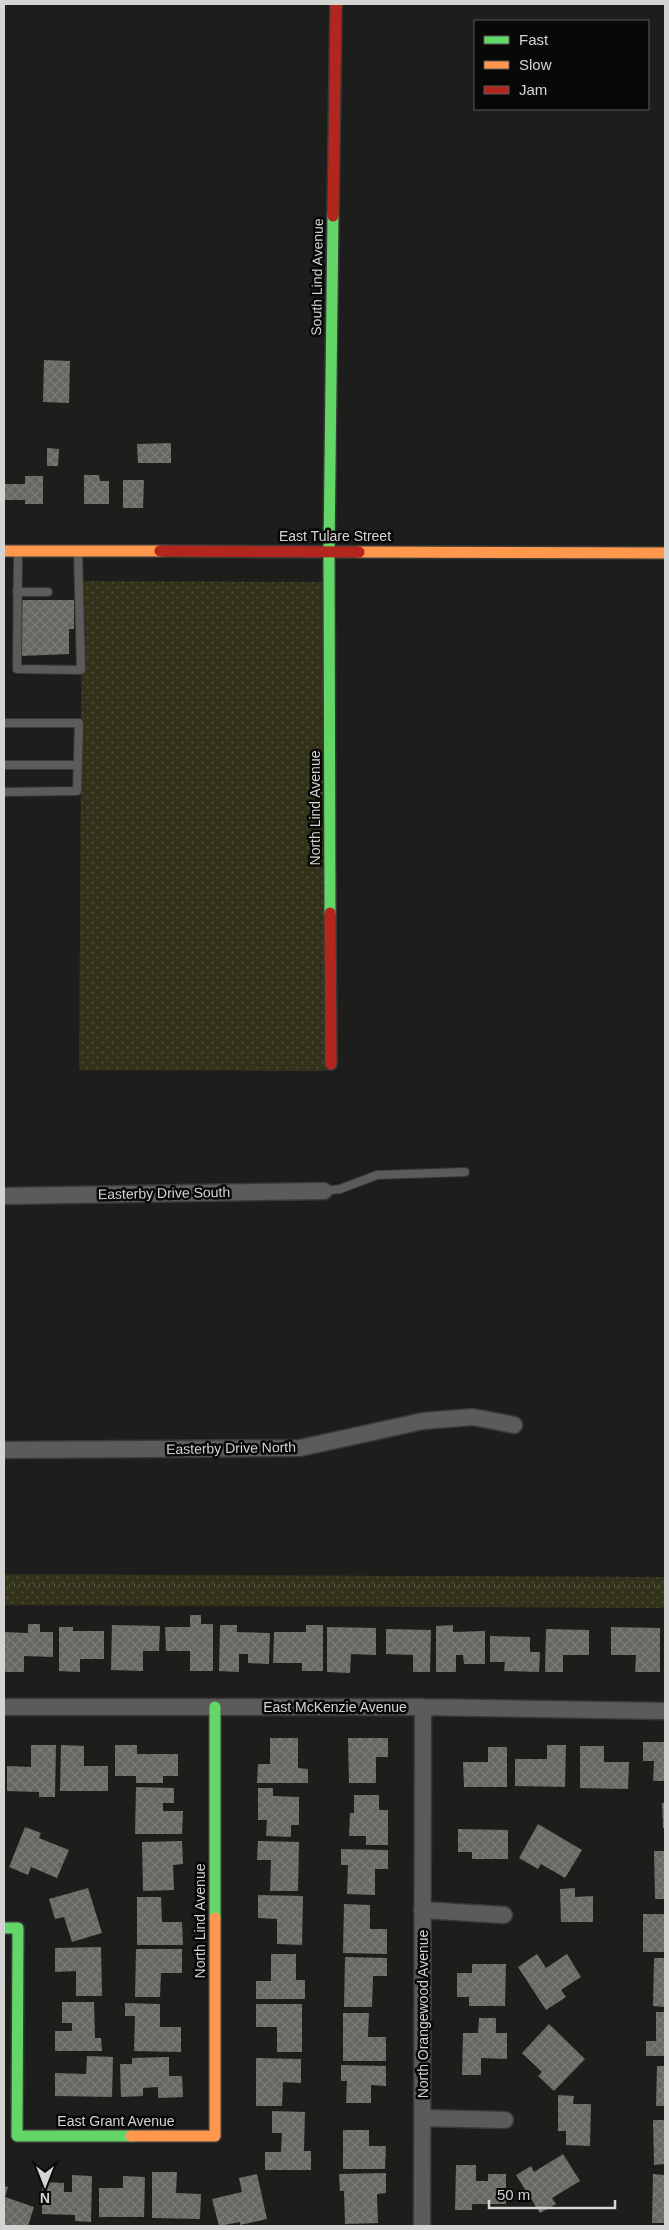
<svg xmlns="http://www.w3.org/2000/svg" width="669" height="2230" viewBox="0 0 669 2230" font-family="Arial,sans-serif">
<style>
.grass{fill:url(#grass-dots)}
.building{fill:url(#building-cross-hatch)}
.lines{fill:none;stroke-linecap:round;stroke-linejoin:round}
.lane-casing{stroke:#383837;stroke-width:10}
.street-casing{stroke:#383837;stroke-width:19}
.fast-casing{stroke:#383837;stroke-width:14}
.slow-casing{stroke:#383837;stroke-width:14}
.jam-casing{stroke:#383837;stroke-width:14}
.path{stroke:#5a5a59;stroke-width:3;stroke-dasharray:1 4;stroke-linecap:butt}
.lane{stroke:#5b5b5a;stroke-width:8}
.street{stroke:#5b5b5a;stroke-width:16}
.fast{stroke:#63d668;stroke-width:11}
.slow{stroke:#ff974d;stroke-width:11}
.jam{stroke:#b3261e;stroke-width:11}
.labels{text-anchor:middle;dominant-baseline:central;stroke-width:5;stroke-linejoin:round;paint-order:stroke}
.street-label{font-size:14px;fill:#d4d4d3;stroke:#080807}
</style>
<defs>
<pattern id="grass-dots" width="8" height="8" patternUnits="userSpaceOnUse" patternTransform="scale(1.25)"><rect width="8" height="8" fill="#32321b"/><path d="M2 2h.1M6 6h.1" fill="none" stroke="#4f4f3b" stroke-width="1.8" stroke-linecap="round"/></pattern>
<pattern id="building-cross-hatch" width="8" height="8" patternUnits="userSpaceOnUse" patternTransform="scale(1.25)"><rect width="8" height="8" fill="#676760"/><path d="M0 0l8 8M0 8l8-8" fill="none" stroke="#7c7c76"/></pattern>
</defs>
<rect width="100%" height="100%" fill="#1d1d1c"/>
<!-- grass -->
<path class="grass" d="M82,581l247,1 -3,489 -247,-1z
M4,1574l661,3v31l-661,-3z"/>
<!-- building -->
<path class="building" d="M44,360l26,1 -1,42 -26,-1z
M171,443v20h-33l-1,-19z
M47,448l12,1 -1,17h-11z
M84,475h15l1,6h9v23h-25z
M25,476h18v28h-18v-4h-21v-16h21z
M123,480h21l-1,28h-20z
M20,600h54v29h-5v25l-49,2z
M190,1615h11v9h12v47h-23v-20h-24l-1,-24h25z
M28,1624h12v8h13v25l-29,-1v16h-20v-40l24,1z
M112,1625l48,1 -1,25h-16v20l-32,-1z
M220,1625h17v7l33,1 -1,31 -21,-1v-9h-9v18l-20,-1z
M306,1625h17v46h-21v-8h-29l1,-31h32z
M453,1625v7l32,-1v33h-21l-1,-9h-7v17h-20v-46z
M59,1627h14v4h31v28h-24v13l-21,-1z
M327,1627l49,1v27l-25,-1 -1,19 -23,-1z
M611,1627l49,1v44h-25l1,-17h-25z
M386,1629l45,1 -1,42h-17v-17l-27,-1z
M546,1629l43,1v25h-26v17h-18z
M490,1636l40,1v15h10l-1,20 -35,-1 1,-9h-15z
M270,1738h28v30l10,1v14h-51l1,-19h12z
M348,1738h40v19h-12v26h-27z
M643,1742h22v39h-12l1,-20h-11z
M31,1745h25l-1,52h-16v-5l-32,-1v-25l24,1z
M61,1745l23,1v20h24v25h-48z
M115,1745h22v9h41v22h-15v7h-27v-7h-21z
M547,1745h19l-1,42 -50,-1v-27h32z
M580,1746h24v16h25l-1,27 -48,-1z
M488,1747h19v40h-43l-1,-25h25z
M136,1787l38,1v15h-11v8h20l-1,23h-47z
M258,1788h15v8l26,1v28h-8v12l-25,-1 1,-16h-9z
M354,1795h25v15h9v35h-22v-9h-17l1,-23h4z
M662,1803h3v25h-2z
M538,1824l44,26 -17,28 -24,-14 -3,5 -19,-11z
M25,1827l16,6 -2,5 30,12 -12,28 -26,-11 -3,8 -19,-8z
M458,1829l50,1v29h-36v-7h-14z
M182,1841l1,23 -10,1 1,25 -31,1 -1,-49z
M258,1841l41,1 -1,49h-28l1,-31h-14z
M341,1849l47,1v19h-13v26l-28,-1 1,-29h-7z
M654,1851h11v48h-10z
M88,1888l14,45 -30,9 -8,-25 -9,2 -6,-20z
M575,1888v9l18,-1v26h-32l-1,-33z
M258,1895l45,1 -1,49 -25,-1v-25l-19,-1z
M137,1897h24l1,25h20l1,23h-46z
M344,1904l26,1v24h17v25l-44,-1z
M643,1914h22v38h-22z
M101,1947l1,49h-26v-25l-21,1v-24z
M136,1949h46v24h-21l-1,24h-25z
M271,1954h25v26h9v19h-49v-18h15z
M537,1954l9,14 21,-14 14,23 -20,13 5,7 -20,13 -28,-43z
M345,1957l42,1v18h-14l-1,31h-28z
M654,1958h11v49l-12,-1z
M472,1964h34l-1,42h-36v-9h-12v-24h15z
M62,2002h32l1,36h6l1,13h-47v-20h17v-8h-10z
M125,2003l35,1v23h21v25l-47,-1 1,-35h-10z
M256,2004h46v48h-25v-25h-21z
M656,2012h9v44h-19v-15h10z
M343,2013h26l-1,24h18v24h-43z
M479,2018h17v15h11v26l-26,-1v17h-19l1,-42h15z
M549,2024l36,35 -31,32 -16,-15 4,-4 -20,-19z
M87,2056l26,1 -1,40 -57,-1v-23l31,1z
M169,2057v19h13l1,21 -25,1v-11l-15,1v8l-22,1 -1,-33h12v-6z
M256,2058l45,1v24l-18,-1 -1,24h-26z
M341,2065l45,1v20l-15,-1v18h-25l1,-22h-6z
M657,2066h8v40h-9z
M558,2095l16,1 -1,8h18l-1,42 -24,-1v-14h-8z
M272,2111l33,1 -1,39h7v19h-46v-18h16l1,-19h-10z
M653,2120h12v44l-11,1z
M343,2130h26v16h17l-1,23h-42z
M563,2154l17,27 -28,17 4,6 -16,9 -24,-38 15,-9 3,6z
M456,2165h20v16h12v-7h18v30h-34v6h-17z
M152,2172h25l-1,21 25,1 -1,25 -48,-1z
M386,2173v20l-9,1 1,29 -33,1 -1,-33h-4l-1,-17z
M257,2174l10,45 -27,6v-3l-21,4 -7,-27 30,-7 -3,-14z
M653,2174l12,1v48h-13z
M72,2175l20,1 -1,46 -16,-1v-6l-33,-1v-32l22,1v9h8z
M123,2176l22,1 -1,40h-45v-29h24z
M4,2186l4,1 -3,10 29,10 -6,19h-24z"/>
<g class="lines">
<defs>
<path id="lane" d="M18,553l-1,116 64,1 -3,-117
M17,592h31
M4,723h75l-2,68 -73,1
M4,765h74
M324,1191l16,-2 37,-14 88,-3"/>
<path id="street" d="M4,1196l320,-5
M4,1450l296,-2 123,-27 50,-4 41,8
M4,1707h419l242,4
M422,1910l82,5
M423,2118l82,2
M422,2226l1,-519"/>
<path id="fast" d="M330,913l-1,-362 4,-335
M215,1707v211
M4,1928h14l-1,208h114"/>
<path id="slow" d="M4,551h156
M359,552l306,1
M131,2136h84v-218"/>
<path id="jam" d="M333,216l3,-212
M160,551l199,1
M330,913l1,151"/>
</defs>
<!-- lane casing -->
<use href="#lane" class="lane-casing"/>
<!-- street casing -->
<use href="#street" class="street-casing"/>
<!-- fast casing -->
<use href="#fast" class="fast-casing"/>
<!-- slow casing -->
<use href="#slow" class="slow-casing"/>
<!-- jam casing -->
<use href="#jam" class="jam-casing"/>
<!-- path -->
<path class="path" d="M4,1585l661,1"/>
<!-- lane -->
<use href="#lane" class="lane"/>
<!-- street -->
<use href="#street" class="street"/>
<!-- fast -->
<use href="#fast" class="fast"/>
<!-- slow -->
<use href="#slow" class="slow"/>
<!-- jam -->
<use href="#jam" class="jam"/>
</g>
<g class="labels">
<!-- street labels -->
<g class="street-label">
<text transform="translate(317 277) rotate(-89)">South Lind Avenue</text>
<text x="335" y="536">East Tulare Street</text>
<text transform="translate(315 808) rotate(-90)">North Lind Avenue</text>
<text transform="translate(164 1193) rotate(-1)">Easterby Drive South</text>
<text transform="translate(231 1448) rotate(-1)">Easterby Drive North</text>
<text x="335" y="1707">East McKenzie Avenue</text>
<text transform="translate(200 1921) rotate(-90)">North Lind Avenue</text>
<text transform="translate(423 2014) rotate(-90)">North Orangewood Avenue</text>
<text x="116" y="2121">East Grant Avenue</text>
</g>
</g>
<!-- border -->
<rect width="669" height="2230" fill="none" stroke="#d4d4d3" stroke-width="10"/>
<!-- legend -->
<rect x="474" y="20" width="175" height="90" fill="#080807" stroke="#5a5a59"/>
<rect x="484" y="36" width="25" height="8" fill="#63d668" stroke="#5a5a59"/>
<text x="519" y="45" font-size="15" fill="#d4d4d3">Fast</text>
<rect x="484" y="61" width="25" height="8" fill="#ff974d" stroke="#5a5a59"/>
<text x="519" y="70" font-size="15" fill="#d4d4d3">Slow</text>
<rect x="484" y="86" width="25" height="8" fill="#b3261e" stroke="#5a5a59"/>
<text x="519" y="95" font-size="15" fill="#d4d4d3">Jam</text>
<!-- north arrow -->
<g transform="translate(45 2185) rotate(180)" stroke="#080807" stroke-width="4" paint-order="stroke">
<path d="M0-4L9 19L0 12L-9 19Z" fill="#d4d4d3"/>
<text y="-8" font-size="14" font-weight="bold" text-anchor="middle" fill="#d4d4d3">N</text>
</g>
<!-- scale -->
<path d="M489 2200v8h126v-8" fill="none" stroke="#d4d4d3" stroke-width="2.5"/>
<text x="497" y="2200" font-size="15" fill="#d4d4d3" stroke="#080807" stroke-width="4" paint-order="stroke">50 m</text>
</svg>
